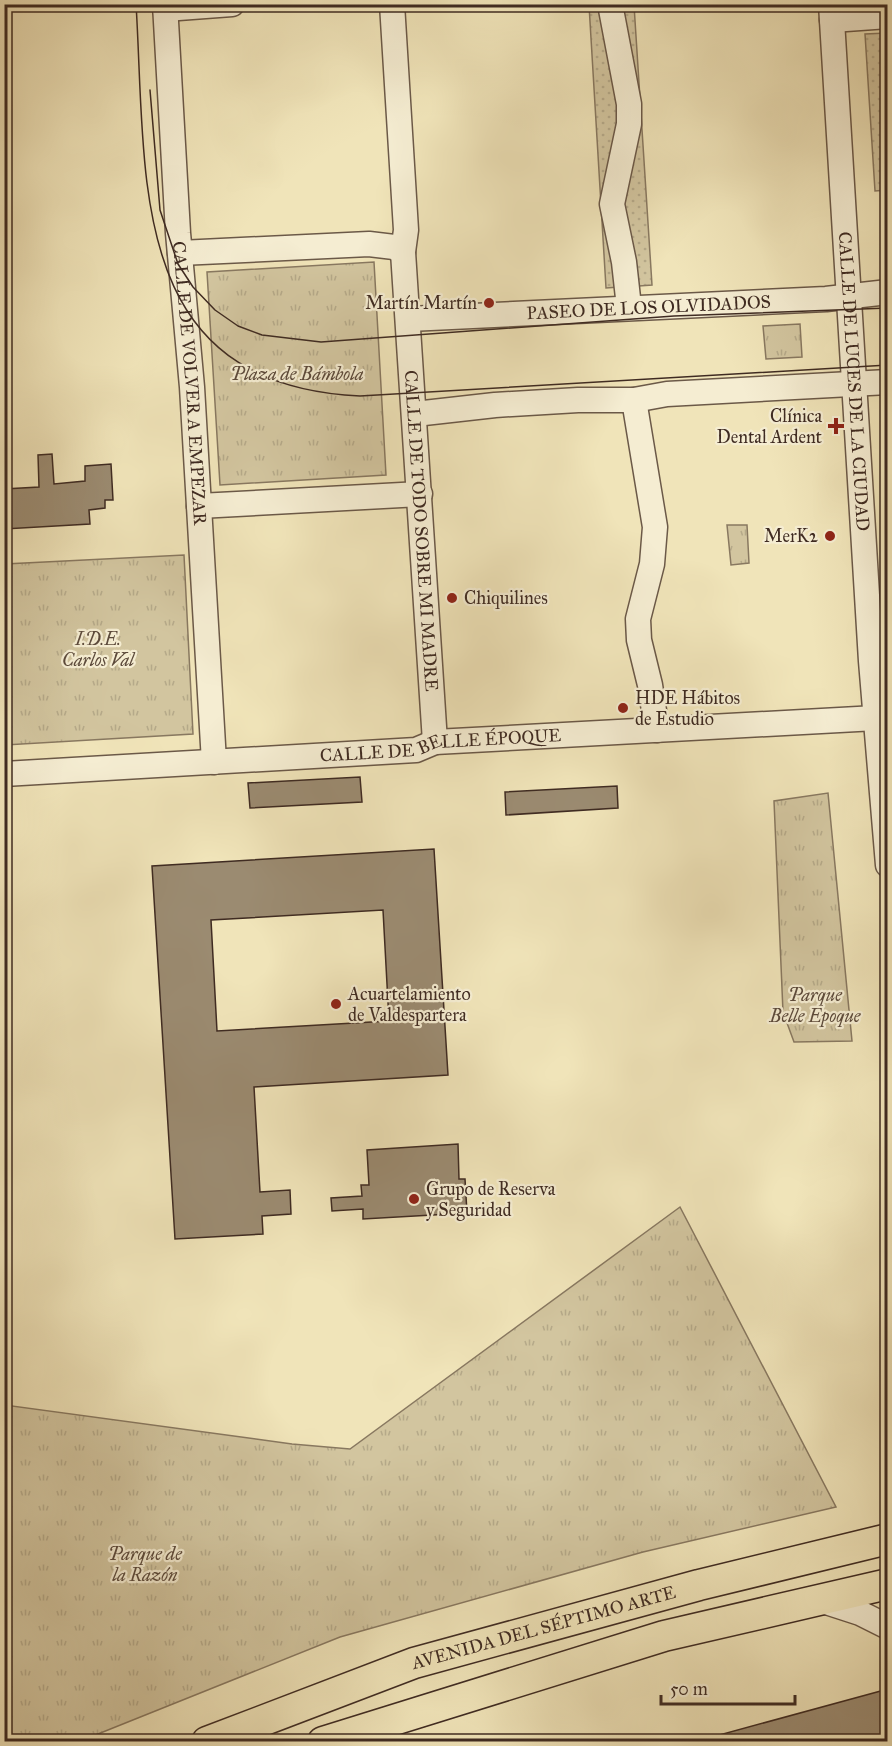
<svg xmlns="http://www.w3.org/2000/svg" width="892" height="1746" viewBox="0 0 892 1746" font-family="'IM FELL Great Primer',serif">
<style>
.grass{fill:url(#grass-dots);stroke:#887860;stroke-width:1.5}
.park{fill:url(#park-tufts);stroke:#887860;stroke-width:1.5}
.building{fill:#9b8b71;stroke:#3f2b22;stroke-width:1.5;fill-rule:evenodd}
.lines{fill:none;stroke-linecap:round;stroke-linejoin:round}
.minor-casing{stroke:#6b5948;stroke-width:27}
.major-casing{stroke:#3f2b22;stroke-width:33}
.minor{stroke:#f5edd2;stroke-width:24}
.major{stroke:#f0e4b9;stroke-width:30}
.tram{stroke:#3f2b22;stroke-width:1.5}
.poi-dot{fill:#8f2418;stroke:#f5edd2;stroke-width:2}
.labels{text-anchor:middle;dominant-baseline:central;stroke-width:4.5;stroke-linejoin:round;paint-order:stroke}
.poi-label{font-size:18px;fill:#3f2b22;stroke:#f5edd2;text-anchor:start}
.street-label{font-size:18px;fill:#3f2b22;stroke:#f5edd2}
.park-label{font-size:18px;font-style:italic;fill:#5c4a3b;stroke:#f5edd2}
</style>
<defs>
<pattern id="grass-dots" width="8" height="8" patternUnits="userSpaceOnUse" patternTransform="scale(1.5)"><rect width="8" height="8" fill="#d2c59f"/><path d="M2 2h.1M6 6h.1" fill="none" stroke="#b5a989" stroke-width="1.8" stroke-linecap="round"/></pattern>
<pattern id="park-tufts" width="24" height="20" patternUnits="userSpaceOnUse" patternTransform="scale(1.5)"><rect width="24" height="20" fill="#d2c59f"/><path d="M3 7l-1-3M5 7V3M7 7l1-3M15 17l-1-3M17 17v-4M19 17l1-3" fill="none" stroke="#b5a989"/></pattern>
</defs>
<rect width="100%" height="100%" fill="#f0e4b9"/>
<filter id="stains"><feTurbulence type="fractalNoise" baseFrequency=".00333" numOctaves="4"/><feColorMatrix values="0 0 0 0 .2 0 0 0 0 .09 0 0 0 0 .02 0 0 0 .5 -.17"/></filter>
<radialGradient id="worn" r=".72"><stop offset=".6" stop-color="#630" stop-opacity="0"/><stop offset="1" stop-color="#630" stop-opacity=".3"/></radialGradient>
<!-- grass -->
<path class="grass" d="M589,5h13l17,96 -4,41 -8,27 -4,28 16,90 -13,1z
M622,5h12l18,280 -13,1 -15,-70z
M887,33v157l-12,1 -10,-157z"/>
<!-- park -->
<path class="park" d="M374,262l12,213 -166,10 -13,-213z
M800,324l2,33 -36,2 -3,-33z
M727,525h20l2,38 -18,2z
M184,555l9,179 -188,11v-181z
M828,793l24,248 -58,1 -11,-30 -9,-211z
M680,1207l156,300 -193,45 -303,85 -252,101 -16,4 -67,-2v-335l287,39 58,5z"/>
<!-- building -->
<path class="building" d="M52,454l2,30 31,-3v-15l26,-2 2,36h-8v8l-16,2 1,14 -86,5v-40l35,-2 -1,-32z
M360,777l2,25 -112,6 -2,-25z
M617,786l1,22 -112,7 -1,-23z
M434,849l14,226 -194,12 6,105 30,-2 1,24 -29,2 1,18 -88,5 -23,-373zM383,910l6,111 -172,10 -6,-111z
M458,1144l1,35h6l2,34 -104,6v-10l-31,2 -1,-13 31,-2 -1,-11h8l-2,-35z
M888,1689v53h-175l-1,-5z"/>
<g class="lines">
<defs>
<g id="minor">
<path id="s1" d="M165,4l13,229 14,154 22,375"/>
<path id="s2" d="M392,4l14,226 -3,22 32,490"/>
<path d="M610,4l19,100v20l-17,80 12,58 5,45"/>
<path id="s3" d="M831,4l40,657 17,204"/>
<path d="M165,9l67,-5"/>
<path d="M832,20l56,-4"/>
<path d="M180,253l189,-9 25,3 9,5"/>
<path id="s4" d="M409,319l417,-20 62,-7"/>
<path d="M634,400l21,127 -3,37 -14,55 1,21 11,45 7,45"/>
<path d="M415,414l80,-9 83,-5h56l33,-6 221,-12"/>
<path d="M199,506l221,-12"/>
<path id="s5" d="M4,774l412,-24 19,-8 441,-24"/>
<path d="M820,1600l40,13 28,14"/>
</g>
<g id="major">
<path id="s6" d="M207,1742l207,-79 285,-78 189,-46"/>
<path d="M323,1742l341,-106 224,-52"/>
</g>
</defs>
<!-- minor casing -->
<use href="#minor" class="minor-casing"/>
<!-- major casing -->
<use href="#major" class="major-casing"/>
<!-- minor -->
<use href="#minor" class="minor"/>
<!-- major -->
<use href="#major" class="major"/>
<!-- tram -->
<path class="tram" d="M136,4c11,175 -11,381 224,392l528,-31
M150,90l10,120 18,54 15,23 22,23 23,16 24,9 59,7 353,-26 214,-8"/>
</g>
<!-- markers -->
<g class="poi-dot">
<circle cx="489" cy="303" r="6"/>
<path d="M833 417h6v6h6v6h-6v6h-6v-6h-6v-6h6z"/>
<circle cx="830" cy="536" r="6"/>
<circle cx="452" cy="598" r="6"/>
<circle cx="623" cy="708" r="6"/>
<circle cx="336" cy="1004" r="6"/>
<circle cx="414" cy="1199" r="6"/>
</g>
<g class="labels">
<!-- poi labels -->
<g class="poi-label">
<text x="477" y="303" text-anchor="end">Martín Martín</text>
<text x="822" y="416" text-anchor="end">Clínica<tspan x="822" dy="21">Dental Ardent</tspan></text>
<text x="818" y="536" text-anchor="end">MerK2</text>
<text x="464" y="598">Chiquilines</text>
<text x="635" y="698">HDE Hábitos<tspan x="635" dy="21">de Estudio</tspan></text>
<text x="348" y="994">Acuartelamiento<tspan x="348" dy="21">de Valdespartera</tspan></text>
<text x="426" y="1189">Grupo de Reserva<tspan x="426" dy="21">y Seguridad</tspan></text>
</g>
<!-- street labels -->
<g class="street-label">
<text stroke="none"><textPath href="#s4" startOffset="240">PASEO DE LOS OLVIDADOS</textPath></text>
<text stroke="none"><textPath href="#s3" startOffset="378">CALLE DE LUCES DE LA CIUDAD</textPath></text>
<text stroke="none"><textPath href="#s1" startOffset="380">CALLE DE VOLVER A EMPEZAR</textPath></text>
<text stroke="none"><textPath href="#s2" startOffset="528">CALLE DE TODO SOBRE MI MADRE</textPath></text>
<text stroke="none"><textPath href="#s5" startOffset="438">CALLE DE BELLE ÉPOQUE</textPath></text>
<text stroke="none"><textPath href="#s6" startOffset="356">AVENIDA DEL SÉPTIMO ARTE</textPath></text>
</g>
<!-- park labels -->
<g class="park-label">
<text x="297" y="374">Plaza de Bámbola</text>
<text x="98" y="639">I.D.E.<tspan x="98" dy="21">Carlos Val</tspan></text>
<text x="815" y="995">Parque<tspan x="815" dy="21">Belle Epoque</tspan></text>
<text x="145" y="1554">Parque de<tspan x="145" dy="21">la Razón</tspan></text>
</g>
</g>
<!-- margin -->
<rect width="892" height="1746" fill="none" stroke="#f0e4b9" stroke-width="24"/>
<rect x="6" y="6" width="880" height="1734" fill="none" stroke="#3f2b22" stroke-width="3"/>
<rect x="12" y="12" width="868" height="1722" fill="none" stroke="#3f2b22" stroke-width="1.5"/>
<!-- scale -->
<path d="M661 1695v9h134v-9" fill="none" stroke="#3f2b22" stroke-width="3"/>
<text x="670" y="1695" font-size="18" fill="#3f2b22" stroke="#f5edd2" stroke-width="4.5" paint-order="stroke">50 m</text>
<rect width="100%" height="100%" filter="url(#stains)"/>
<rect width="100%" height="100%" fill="url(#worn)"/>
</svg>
